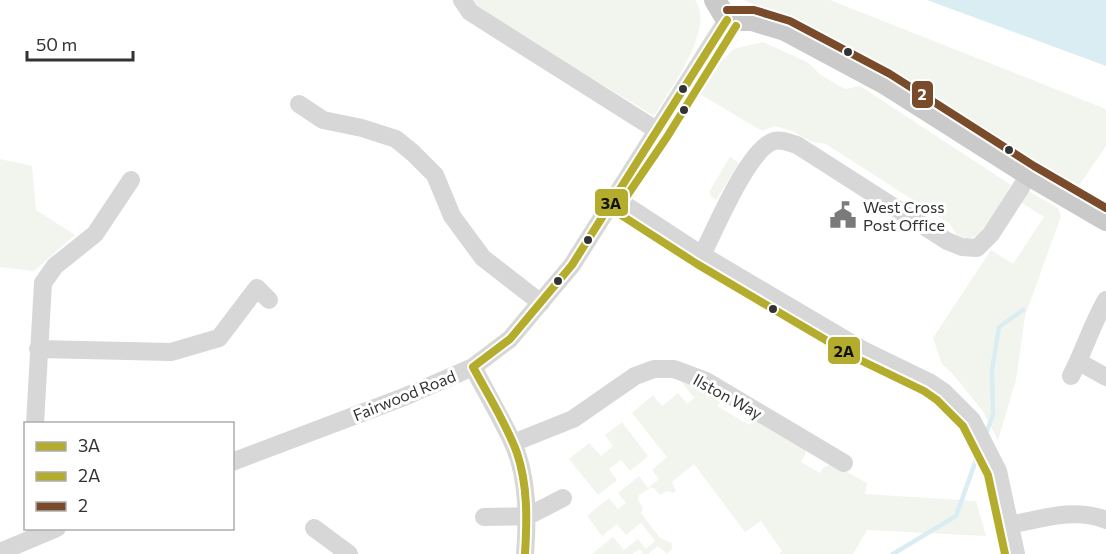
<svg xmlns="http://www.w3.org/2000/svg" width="1106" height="554" viewBox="0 0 1106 554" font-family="Commissioner,sans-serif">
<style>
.green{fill:#f2f5ed}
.water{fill:#daedf2}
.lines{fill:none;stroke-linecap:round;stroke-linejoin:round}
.stream{stroke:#daedf2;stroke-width:4.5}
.minor{stroke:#d7d7d7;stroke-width:18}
.major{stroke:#cacaca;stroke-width:22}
.bus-1-casing{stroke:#fff;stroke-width:12}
.bus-2-casing{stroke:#fff;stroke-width:12}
.bus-3-casing{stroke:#fff;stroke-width:12}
.bus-1{stroke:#b4ac2d;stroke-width:8}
.bus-2{stroke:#b4ac2d;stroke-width:8}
.bus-3{stroke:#7a4b2a;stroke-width:8}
.bus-dot{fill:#333;stroke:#fff;stroke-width:2}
.labels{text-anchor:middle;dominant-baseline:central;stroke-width:6;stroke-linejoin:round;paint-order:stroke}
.poi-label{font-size:16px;fill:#333;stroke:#fff;text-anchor:start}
.street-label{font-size:16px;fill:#333;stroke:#fff}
.line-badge{stroke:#fff;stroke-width:2}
.badge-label{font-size:16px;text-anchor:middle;font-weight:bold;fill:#fff}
.pale-badge-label{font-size:16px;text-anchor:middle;font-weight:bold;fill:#111}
</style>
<rect width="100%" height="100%" fill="#fff"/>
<!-- green -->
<path class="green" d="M471,0h224c21,28 -26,91 -41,116l-180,-109z
M743,0h87l276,109v37l-30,44 -284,-168z
M763,42l44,20 14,13 24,14 15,-3 151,99c-8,12 -27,51 -41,53 -5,1 -10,-2 -14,-4l-6,-10 -124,-80 -14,-2 -20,-11 -17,-5 -13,5 -62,-37 8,-18 25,-27z
M730,157l9,6 -23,37 -5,-4 -2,-4z
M0,159l32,7 4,44 39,25 -41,36 -34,-4z
M1028,191l30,17 3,8 -36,100 -9,64 -18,60 -16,-30 -30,-37 -10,-9 -9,-26 58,-88 22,14 31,-47 -22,-14z
M671,373l52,27 -6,6 32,19 7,-10 47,28 3,10 -5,9 19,11 4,-6 8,-3 35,19 -2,11 111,7 10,35 -119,-6 -14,24h-74l3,-3 -21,-30 -16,11 -51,-68 -22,18 4,9 -3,2 -6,-2 -7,4 -6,-7h-4l-11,7 -1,5 5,8 -2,5 19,25 12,5v6l-5,5 -9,-8 -10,8h-8l3,-2 -4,-3 -6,5h-41l21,-17 11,13 14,-11 8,10 9,-8 -14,-18 -15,12 -9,-11 -15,12 -15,-20 22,-18 9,11 8,-6 -8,-10 21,-17 9,12 11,-9 -7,-9 15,-13 -35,-44 21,-18 9,11 16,-13 9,11 7,-6 -13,-17z
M622,422l26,34 -18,15 -9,-11 -12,9 8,11 -19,15 -29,-36 20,-16 12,13 12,-10 -8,-11z"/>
<!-- water -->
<path class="water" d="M927,0h179v66z"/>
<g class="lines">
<!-- stream -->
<path class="stream" d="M985,436l8,-21 -1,-45 7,-43 24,-17
M893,554l63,-38 24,-67"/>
<!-- minor -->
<path class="minor" d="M462,0l8,12 188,119
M299,104l24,16 39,8 34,11 17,14 22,22 17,41 31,42 58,45
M613,197l89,58 161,95 66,32 15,10 28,28 26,51 18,83
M702,255c13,-25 46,-106 72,-114 9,-2 15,2 23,4l150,96 15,6 15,1 14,-14 38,-59
M38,349l133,3 48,-14 38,-50 12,12
M1079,362l27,15
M473,367c13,25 27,49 39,74 16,35 16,75 13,113
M1071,376c13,-25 21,-52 35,-76
M35,424l8,-141 12,-17 40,-32 36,-54
M513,443l60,-24 62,-43 19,-7h20l32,12 138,82
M232,462l172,-65 69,-30 37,-28 62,-74 155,-245
M484,517l44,-1 35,-18
M1009,525c32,-6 66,-18 97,-5
M314,528l35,26
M0,552l57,-24"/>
<!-- major -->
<path class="major" d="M715,0l12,20h25l33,10 99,53 145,92 77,45"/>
<defs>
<path id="bus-1" d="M473,367l37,-28 62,-74 155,-245
M473,367c15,28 33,56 44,86 11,33 10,67 8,101"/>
<path id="bus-2" d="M622,203l45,-66 69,-111
M607,206l90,58 161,95 66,32 13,9 26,26 25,49 17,79"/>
<path id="bus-3" d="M727,10h27l36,11 100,53 144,92 72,42"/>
</defs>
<!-- bus-1 casing -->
<use href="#bus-1" class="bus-1-casing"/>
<!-- bus-2 casing -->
<use href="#bus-2" class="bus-2-casing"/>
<!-- bus-3 casing -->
<use href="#bus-3" class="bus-3-casing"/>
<!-- bus-1 -->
<use href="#bus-1" class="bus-1"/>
<!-- bus-2 -->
<use href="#bus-2" class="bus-2"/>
<!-- bus-3 -->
<use href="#bus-3" class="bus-3"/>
</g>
<!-- icons -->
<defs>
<symbol id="civic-bare" viewBox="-9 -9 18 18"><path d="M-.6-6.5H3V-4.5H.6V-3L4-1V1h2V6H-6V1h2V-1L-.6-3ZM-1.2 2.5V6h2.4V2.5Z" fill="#7a7a7a" stroke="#fff" stroke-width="2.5" paint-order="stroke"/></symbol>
</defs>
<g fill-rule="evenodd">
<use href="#civic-bare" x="824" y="196" width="38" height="38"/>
</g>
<!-- markers -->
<g class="bus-dot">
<circle cx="848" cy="52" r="5"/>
<circle cx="683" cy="89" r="5"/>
<circle cx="684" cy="110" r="5"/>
<circle cx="1009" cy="150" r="5"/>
<circle cx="588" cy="240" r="5"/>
<circle cx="558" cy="281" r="5"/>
<circle cx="773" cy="309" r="5"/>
</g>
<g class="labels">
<!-- poi labels -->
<g class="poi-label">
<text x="863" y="206">West Cross<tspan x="863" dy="18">Post Office</tspan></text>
</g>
<!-- street labels -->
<g class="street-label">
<text transform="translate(404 395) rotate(-22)">Fairwood Road</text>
<text transform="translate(728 396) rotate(29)">Ilston Way</text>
</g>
</g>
<g class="line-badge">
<rect x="911" y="80" width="23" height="29" rx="6" fill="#7a4b2a"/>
<rect x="594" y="188" width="35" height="29" rx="6" fill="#b4ac2d"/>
<rect x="827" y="336" width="34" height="29" rx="6" fill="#b4ac2d"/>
</g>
<g class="badge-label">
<text x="922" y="100">2</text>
</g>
<g class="pale-badge-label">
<text x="611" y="209">3A</text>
<text x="844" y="357">2A</text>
</g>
<!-- legend -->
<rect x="24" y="422" width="210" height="108" fill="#ffffff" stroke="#adadad" stroke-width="1.5"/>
<rect x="36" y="442" width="30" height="9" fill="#b4ac2d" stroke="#adadad" stroke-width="1.5"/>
<text x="78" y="452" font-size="18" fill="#333333">3A</text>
<rect x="36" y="472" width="30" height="9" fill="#b4ac2d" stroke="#adadad" stroke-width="1.5"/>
<text x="78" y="482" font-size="18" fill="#333333">2A</text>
<rect x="36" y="502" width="30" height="9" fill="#7a4b2a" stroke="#adadad" stroke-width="1.5"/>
<text x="78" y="512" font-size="18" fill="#333333">2</text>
<!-- scale -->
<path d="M27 51v9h106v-9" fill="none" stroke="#333333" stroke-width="3"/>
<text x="36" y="51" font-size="18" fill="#333333" stroke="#ffffff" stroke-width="4.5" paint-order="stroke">50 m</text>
</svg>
